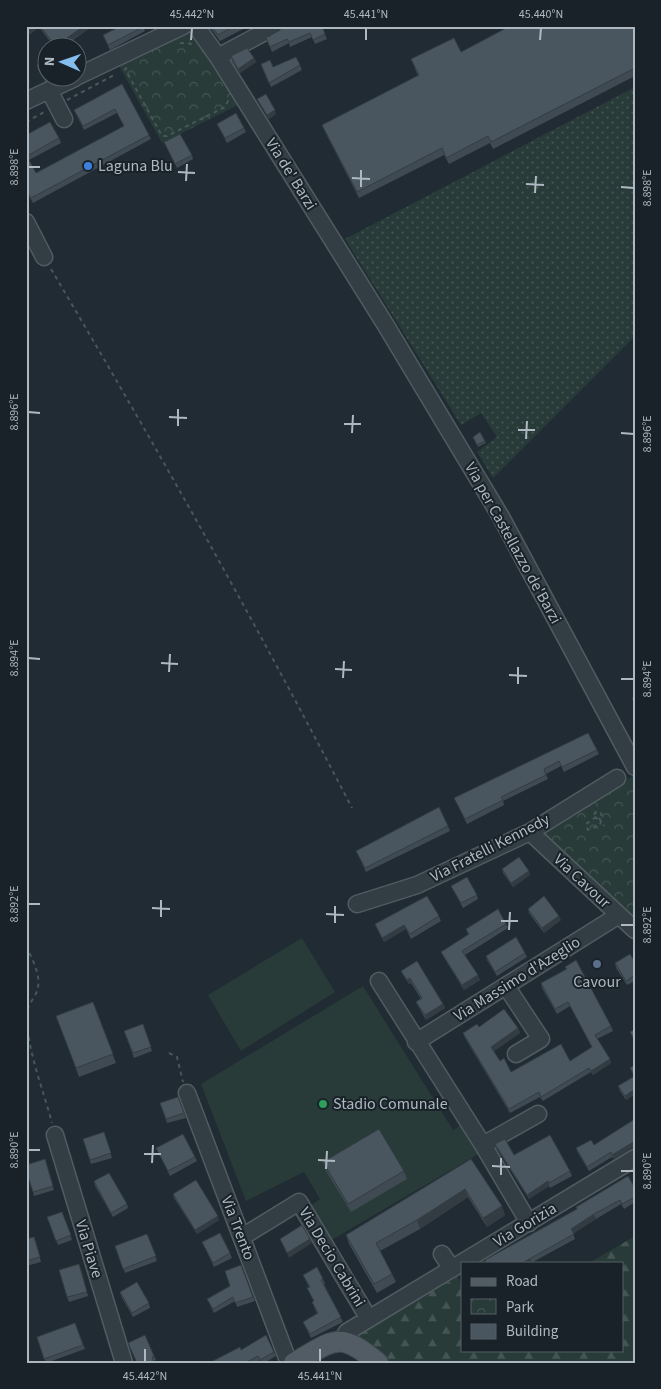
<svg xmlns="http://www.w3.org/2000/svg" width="661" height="1389" viewBox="0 0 661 1389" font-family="'Source Sans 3',sans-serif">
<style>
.grass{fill:url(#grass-dots)}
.forest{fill:url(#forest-firs)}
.park{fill:url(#park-crowns)}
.pitch{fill:#283b38}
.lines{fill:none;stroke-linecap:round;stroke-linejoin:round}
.minor-casing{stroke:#515b62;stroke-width:19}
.major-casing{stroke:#3d464e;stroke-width:22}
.path{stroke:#465858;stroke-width:2;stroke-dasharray:4 4;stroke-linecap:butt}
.minor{stroke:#333d44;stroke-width:16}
.major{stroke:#515c64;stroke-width:20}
.wall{fill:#3f4a52}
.shaded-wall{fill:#333c42}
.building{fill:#49565f;stroke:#333c42}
.ticks{fill:none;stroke:#adb8c1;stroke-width:2}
.shop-dot{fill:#3f7fe0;stroke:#192228;stroke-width:2}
.service-dot{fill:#5c6f8a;stroke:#192228;stroke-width:2}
.leisure-dot{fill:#2e9e5b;stroke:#192228;stroke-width:2}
.labels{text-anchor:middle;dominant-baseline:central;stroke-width:4;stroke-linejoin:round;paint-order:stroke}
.poi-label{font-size:16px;fill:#adb8c1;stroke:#192228;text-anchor:start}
.street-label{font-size:16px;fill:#adb8c1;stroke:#192228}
.neatline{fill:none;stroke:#adb8c1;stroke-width:2}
.ticks-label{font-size:12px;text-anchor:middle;fill:#adb8c1}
</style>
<defs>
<pattern id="grass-dots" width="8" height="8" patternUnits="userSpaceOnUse" patternTransform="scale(1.25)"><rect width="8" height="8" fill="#283b38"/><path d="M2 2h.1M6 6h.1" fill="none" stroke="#445553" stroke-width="1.8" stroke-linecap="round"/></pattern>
<pattern id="forest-firs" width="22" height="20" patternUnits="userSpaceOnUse" patternTransform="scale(1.25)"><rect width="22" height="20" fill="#283b38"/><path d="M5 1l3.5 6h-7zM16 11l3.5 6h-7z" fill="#445553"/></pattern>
<pattern id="park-crowns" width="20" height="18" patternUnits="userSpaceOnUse" patternTransform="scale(1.25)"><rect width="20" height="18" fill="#283b38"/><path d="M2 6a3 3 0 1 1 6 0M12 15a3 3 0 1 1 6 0" fill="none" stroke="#445553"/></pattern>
</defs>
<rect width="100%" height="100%" fill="#202b33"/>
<!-- grass -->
<path class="grass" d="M635,87v249l-142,142 -16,-26 20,-15 -16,-24 -20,12 -116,-186z"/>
<!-- forest -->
<path class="forest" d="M635,1236v127h-250l-31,-27 103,-59 5,7v66h160v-87h-33z"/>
<!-- park -->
<path class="park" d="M181,32l8,2 9,6 40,65 -76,38 -45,-81z
M633,776l2,4v147l-101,-96z"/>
<!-- pitch -->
<path class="pitch" d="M302,938l33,54 -94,59 -33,-56z
M363,986l90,144 10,-6 17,29 -150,88 -21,-34 11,-8 -16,-27 -58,29 -45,-117z"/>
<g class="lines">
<defs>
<path id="minor" d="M196,26l22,31 167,267 116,193 134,250
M218,57l58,-31
M78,76l105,-50
M49,90l15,29
M26,101l49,-23
M26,222l18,35
M530,832l105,98
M357,904l60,-19 113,-53 87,-54
M379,981l104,164 46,78
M506,986l35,53 -25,15
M416,1042l203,-127
M187,1093l102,270
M55,1135l69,228
M483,1145l55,-31
M242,1237l57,-35 70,117
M442,1254l10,15
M341,1341l6,-9 288,-174"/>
<path id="major" d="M294,1363c40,-23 45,-33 84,0"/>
</defs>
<!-- minor casing -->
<use href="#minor" class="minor-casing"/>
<!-- major casing -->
<use href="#major" class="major-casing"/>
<!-- path -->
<path class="path" d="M180,43l13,1
M127,68l-2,1 37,67h5l58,-29 4,-8
M67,100l49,-26
M26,122l20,-11
M51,269c105,177 206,356 301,539
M594.5 815a3.5 3.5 0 1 1 7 0a3.5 3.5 0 1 1-7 0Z
M596,817l-10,7 2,6 12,-5 1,-4
M599,818l5,8
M26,946c7,15 19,35 8,51 -4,7 -8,11 -7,21 1,35 16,71 25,105
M169,1053l8,4 6,25"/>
<!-- minor -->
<use href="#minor" class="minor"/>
<!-- major -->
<use href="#major" class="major"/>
</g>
<!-- wall -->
<path class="wall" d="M26,26h67l-26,18 3,4h-15l-16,-21 -9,7 -4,-3z
M143,26l2,5 -35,19 -7,-15z
M209,26h40l-29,15z
M635,26v50l-142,73 -3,-6 -41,21 -5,-9 -85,43 -34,-66 -3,-7 96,-49 -7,-17z
M280,30l45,4 2,5 -12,5 -3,-7 -22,10 -1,-4 -17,9 -6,-14z
M231,56l23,2 2,4 -16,11 -8,-12z
M78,57l2,6 -2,1z
M48,58v20h4l-7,3 -7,-11 -1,-5z
M300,65l2,5 -31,17 -9,-19z
M122,84l27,51 2,4 -118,64 -7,-12v-56l33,3 2,5 -32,17 7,13 88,-47 -7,-13 -33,17 -10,-20z
M257,99l19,15 -7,5 -10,-16z
M217,124l27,4 2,4 -19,11z
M164,142l28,13 1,4 -16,9z
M473,437l12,4 1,2 -8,4z
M588,733l11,21 -35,18 -3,-6 -15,8 2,5 -45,22 1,4 -37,19 -13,-26z
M448,826l2,5 -84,41 -10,-21z
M502,869l28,6 -17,12 -10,-14z
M451,886l26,9 1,4 -15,9z
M528,909l33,11 -17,13 -15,-20z
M439,916l2,5 -30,18 -5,-10 -22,13 -9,-18z
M506,924l2,4 -43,27 15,25 -16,10 -21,-34 -2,-4 27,-17 -2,-6z
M525,953l2,4 -30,19 -10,-16 -1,-4z
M635,962v19l-8,4 -11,-17 -1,-5z
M565,967l46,59 2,5 -16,8 14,24 -18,12 -2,-3 -48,29 -3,-4 -30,16 -45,-75 -2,-5 16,-6 39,1 2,5 -26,18 6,10 11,11 59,-11 22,-14 -22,-41 -13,8 -15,-26 -1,-5 25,-14z
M401,971l42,33 2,4 -19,12 -8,-14 -2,-4 5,-3 -10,-16 -2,1 -6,-9z
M93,1002l23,61 -37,14 -23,-61z
M143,1024l9,27 -18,7 -10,-27z
M635,1065v29l-9,6 -6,-9 -2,-5 16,-10 -4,-8z
M178,1097l8,21 -19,5 -7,-20z
M635,1119v27l-21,13 -2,-2 -23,14 -11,-18 -2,-5 18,-3z
M104,1132l8,26 -21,6 -8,-25z
M495,1144l19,11 56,16 2,5 -22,12 -1,-2 -20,13 -32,-50z
M156,1148l39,9 2,4 -27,15z
M45,1159l9,31 -20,6 -1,-4z
M471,1159l34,56 -18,12 -19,-30 -48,32 -40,22 12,23 4,8 -19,11 -28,-49 -3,-9z
M323,1162l81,9 3,8 -56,33 -25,-41z
M94,1181l33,23 1,4 -15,9 -18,-31z
M635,1188v14l-11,7 -3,-5 -25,15 -23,14 2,6 -44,24h-45l-1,-3z
M173,1194l46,26 -22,14 -23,-36z
M62,1212l10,28 -14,5 -11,-28z
M147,1234l10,27 -32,12 -10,-27z
M26,1239l10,3 5,20 -15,4z
M202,1242l28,11 2,5 -18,9z
M241,1265l14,36 -18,6 -2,-6 -21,12 -7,-14 23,-13z
M81,1269l7,27 -19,6 -2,-5z
M303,1275l20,4 2,5h-1l19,38 -32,16 -8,-16 14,-8 -5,-12 2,-1 -7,-13 2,-1z
M120,1292l29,11 1,5 -17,9 -12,-21z
M75,1323l10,26 -39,14 -9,-26z
M241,1350l33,2 2,4 -12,7h-3l-1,-3 -5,3h-46z
M154,1356l2,4 -2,1 -17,2z"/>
<!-- shaded-wall -->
<path class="shaded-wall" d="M32,26h7v1l-9,7 -2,-4z
M84,26h9l-28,18 -1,-4z
M254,58l2,4 -16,11 -2,-4z
M28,77l2,5 -4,2v-6z
M275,110l1,4 -7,5 -2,-4z
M529,871l1,4 -17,12 -2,-4z
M559,916l2,4 -17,13 -2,-5z
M404,925l2,4 -22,13 -2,-4z
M478,975l2,5 -16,10 -2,-5z
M410,978l1,5 -2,1 -2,-4z
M443,1004l2,4 -19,12 -1,-5z
M518,1028l2,5 -27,19 -2,-5z
M610,1059l1,4 -18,12 -2,-4z
M635,1089v5l-9,6 -1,-4z
M635,1141v5l-21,13 -2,-4z
M548,1181l1,5 -20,13 -2,-4z
M465,1189l3,8 -48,32 -3,-9z
M502,1206l3,9 -18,12 -4,-9z
M594,1214l2,5 -23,15 -2,-5z
M218,1216l1,4 -22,14 -2,-4z
M310,1239l2,4 -23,15 -2,-5z
M530,1258l2,4 -10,1z"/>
<!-- building -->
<path class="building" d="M26,26h6l-4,4z
M40,26h44l-20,14 6,8h-13z
M121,26h22v1l-35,18 -5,-10z
M211,26h23l-16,9z
M282,26h40l3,8 -12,6 -3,-7 -21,9 -2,-3 -17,8 -4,-9 14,-8z
M510,26h125v42l-144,74 -3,-6 -42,22 -4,-10 -85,44 -35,-67 97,-50 -8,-16 43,-21 7,14z
M247,48l7,10 -16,11 -7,-13z
M296,57l4,8 -31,18 -8,-19 9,-4 3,7z
M48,58v16l-4,2 -7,-11z
M122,84l27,51 -118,63 -5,-8v-55l24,-13 9,16 -32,18 9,17 88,-47 -9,-17 -32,17 -9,-16z
M266,94l9,16 -8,5 -10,-16z
M236,113l8,15 -19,10 -8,-14z
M180,134l12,21 -17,9 -11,-22z
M480,432l5,9 -8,4 -4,-8z
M635,697v7l-3,-6z
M588,733l9,17 -35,17 -3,-6 -15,8 2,6 -45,22 2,3 -38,19 -11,-21z
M439,807l9,19 -83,42 -9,-17z
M519,857l10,14 -18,12 -9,-14z
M467,877l10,18 -16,8 -10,-17z
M427,896l12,20 -29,18 -6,-9 -22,13 -7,-14z
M544,896l15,20 -17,12 -14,-19z
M498,909l8,15 -44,27 16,24 -16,10 -21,-33 28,-18 -3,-5z
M516,937l9,16 -30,19 -9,-16z
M630,954l5,8v13l-9,6 -11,-18z
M576,960l35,66 -16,9 15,24 -19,12 -2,-3 -48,29 -2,-5 -30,17 -46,-76 14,-9 2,3 25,-18 14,19 -27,19 9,14 4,-3 7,14 50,-28 9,17 22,-14 -24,-45 -13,7 -14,-26 26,-14 -2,-2z
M417,961l26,43 -18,11 -9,-13 6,-4 -12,-20 -3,2 -6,-9z
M93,1002l20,52 -37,14 -20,-52z
M143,1024l8,23 -18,6 -9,-22z
M635,1029v12l-5,-9z
M635,1065v24l-10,7 -7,-10 17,-10 -5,-8z
M178,1097l6,16 -18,6 -6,-16z
M635,1119v22l-23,14 -1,-3 -24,15 -11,-19 15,-8 3,5z
M379,1129l25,42 -56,33 -25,-42z
M104,1132l7,21 -21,7 -7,-21z
M183,1134l12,23 -27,14 -12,-23z
M550,1135l20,36 -21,12 -1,-2 -21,14 -32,-51 10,-5 9,16z
M45,1159l8,27 -20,6 -7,-22v-5z
M471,1159l31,47 -19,12 -18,-29 -48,31 -41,23 16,31 -18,10 -28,-49z
M109,1173l18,31 -16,9 -17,-32z
M628,1176l7,12v9l-13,7 -2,-4 -26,14 -23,15 3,5 -52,29h-35l-2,-3 92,-51 -1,-2z
M196,1180l22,36 -23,14 -22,-36z
M62,1212l9,23 -15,6 -9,-24z
M302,1225l8,14 -23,14 -7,-14z
M220,1233l10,20 -17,10 -11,-21z
M147,1234l9,22 -33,13 -8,-23z
M34,1237l6,20 -14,4v-22z
M79,1264l8,28 -20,5 -8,-27z
M241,1265l12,32 -18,6 -2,-6 -20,12 -6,-10 23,-13 -5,-15z
M317,1267l6,12 -2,1 20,37 -31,17 -7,-12 15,-9 -6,-11 2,-1 -7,-13 3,-1 -7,-12z
M137,1282l12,21 -17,10 -12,-21z
M75,1323l8,22 -39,14 -7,-22z
M145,1335l9,21 -2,1 2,6h-17l-9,-20z
M266,1335l8,17 -14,8 -2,-4 -13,7h-36l31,-16 1,3z"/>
<!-- ticks -->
<path class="ticks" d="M191,40l1,-12M366,40v-12M540,40l1,-12M28,167h12M178,172l17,1M352,178l18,1M186,181l1,-17M526,184l18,1M361,187v-17M621,187l13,1M535,193l1,-17M28,412l12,1M169,417l18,1M344,424h17M178,426v-17M518,430h17M352,433l1,-18M621,433l13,1M526,439l1,-18M28,658l12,1M161,663l17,1M335,669l17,1M169,672l1,-18M509,675l18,1M343,678l1,-17M621,679h13M518,684v-17M28,904h12M152,908l18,1M326,914l18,1M161,917v-17M501,921h17M335,923v-17M621,925h13M509,930l1,-18M28,1150h12M144,1154h17M318,1160l17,1M152,1163l1,-18M492,1166l18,1M326,1169l1,-18M621,1171h13M501,1175v-17M145,1362v-13M320,1362v-13"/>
<!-- markers -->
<circle class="shop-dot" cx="88" cy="166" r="5"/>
<circle class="service-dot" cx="597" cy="964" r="5"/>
<circle class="leisure-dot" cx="323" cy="1104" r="5"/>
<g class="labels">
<!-- poi labels -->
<g class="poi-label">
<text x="98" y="166">Laguna Blu</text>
<text x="597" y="982" text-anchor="middle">Cavour</text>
<text x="333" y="1104">Stadio Comunale</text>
</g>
<!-- street labels -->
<g class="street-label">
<text transform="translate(291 174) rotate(58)">Via de' Barzi</text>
<text transform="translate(513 543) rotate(61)">Via per Castellazzo de'Barzi</text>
<text transform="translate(490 848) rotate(-27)">Via Fratelli Kennedy</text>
<text transform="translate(582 881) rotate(43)">Via Cavour</text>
<text transform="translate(517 979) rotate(-32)">Via Massimo d'Azeglio</text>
<text transform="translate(525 1225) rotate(-31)">Via Gorizia</text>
<text transform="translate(238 1228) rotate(69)">Via Trento</text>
<text transform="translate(89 1249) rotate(73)">Via Piave</text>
<text transform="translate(332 1257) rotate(59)">Via Decio Cabrini</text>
</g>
</g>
<!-- border -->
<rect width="661" height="1389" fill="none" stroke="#192228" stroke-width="55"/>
<!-- legend -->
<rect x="461" y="1262" width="162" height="90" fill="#192228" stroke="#545e65"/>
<rect x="471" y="1278" width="25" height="8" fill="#515c64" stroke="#545e65"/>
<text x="506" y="1286" font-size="15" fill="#adb8c1">Road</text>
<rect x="471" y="1299" width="25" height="15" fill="url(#park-crowns)" stroke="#545e65"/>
<text x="506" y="1312" font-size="15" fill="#adb8c1">Park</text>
<rect x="471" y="1324" width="25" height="15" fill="#49565f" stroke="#545e65"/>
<text x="506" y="1336" font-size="15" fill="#adb8c1">Building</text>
<!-- north arrow -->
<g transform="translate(62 62) rotate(272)"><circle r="24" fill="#192228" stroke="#545e65"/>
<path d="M0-4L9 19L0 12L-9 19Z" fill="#85beee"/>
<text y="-8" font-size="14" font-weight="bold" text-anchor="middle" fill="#adb8c1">N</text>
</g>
<rect x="28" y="28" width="606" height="1334" class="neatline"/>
<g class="ticks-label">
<text x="192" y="18">45.442°N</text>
<text x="366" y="18">45.441°N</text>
<text x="541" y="18">45.440°N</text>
<text transform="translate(14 167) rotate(-90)" y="4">8.898°E</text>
<text transform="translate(647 188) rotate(-90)" y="4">8.898°E</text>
<text transform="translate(14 412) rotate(-90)" y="4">8.896°E</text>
<text transform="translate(647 434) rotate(-90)" y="4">8.896°E</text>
<text transform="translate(14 658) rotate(-90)" y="4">8.894°E</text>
<text transform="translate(647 679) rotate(-90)" y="4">8.894°E</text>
<text transform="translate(14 904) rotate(-90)" y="4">8.892°E</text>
<text transform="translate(647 925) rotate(-90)" y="4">8.892°E</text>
<text transform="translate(14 1150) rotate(-90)" y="4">8.890°E</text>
<text transform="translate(647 1171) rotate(-90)" y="4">8.890°E</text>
<text x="145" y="1380">45.442°N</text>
<text x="320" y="1380">45.441°N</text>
</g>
</svg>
